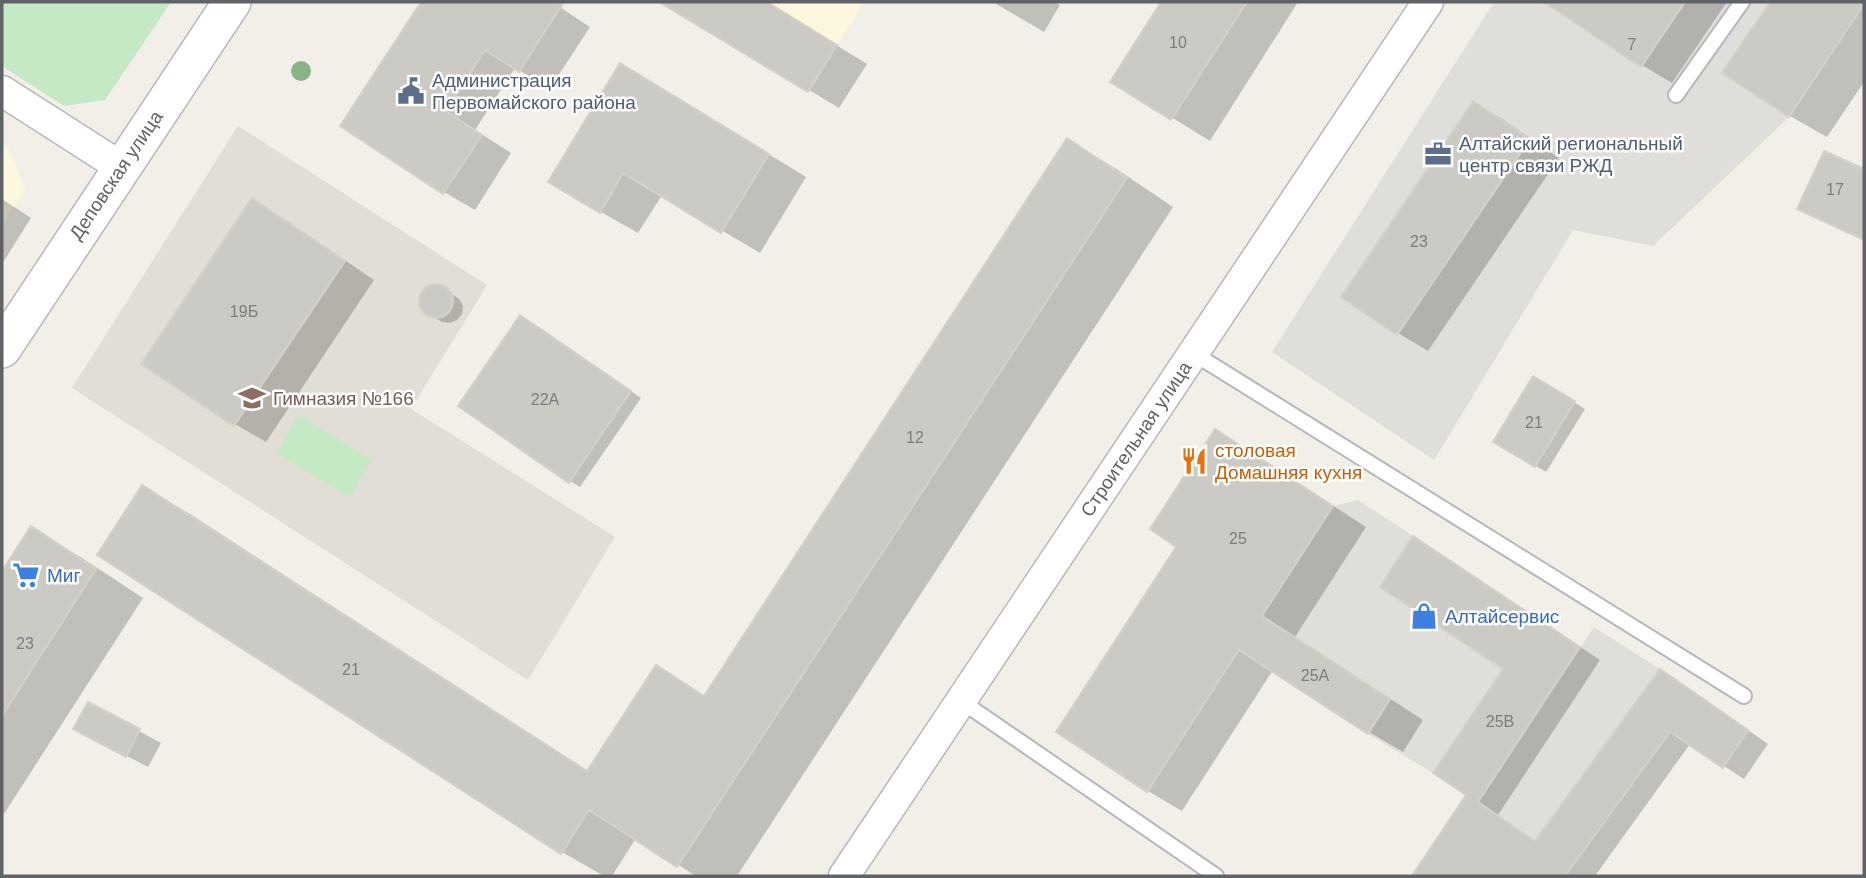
<svg xmlns="http://www.w3.org/2000/svg" width="1866" height="878" viewBox="0 0 1866 878" font-family="Arial,sans-serif">
<style>
.commercial{fill:#fef7e0}
.industrial{fill:#e0deda}
.education{fill:#e1ded6}
.green{fill:#c5e8c5}
.shadow{fill:#0003}
.building{fill:#cccac5;stroke:#d6d1c6;stroke-width:2}
.lines{fill:none;stroke-linecap:round;stroke-linejoin:round}
.service-casing{stroke:#b5b8bc;stroke-width:18}
.minor-casing{stroke:#b5b8bc;stroke-width:33}
.tertiary-casing{stroke:#b5b8bc;stroke-width:40}
.service{stroke:#fff;stroke-width:14}
.minor{stroke:#fff;stroke-width:30}
.tertiary{stroke:#fff;stroke-width:37}
.tree{fill:#89b387}
.labels{text-anchor:middle;dominant-baseline:central;stroke-width:5;stroke-linejoin:round;paint-order:stroke}
.number-label{font-size:16px;fill:#7a7d7f}
.service-label{font-size:19px;fill:#4e5e75;stroke:#fff;text-anchor:start}
.street-label{font-size:19px;fill:#5f6368;stroke:#fff}
.education-label{font-size:19px;fill:#785e54;stroke:#fff;text-anchor:start}
.food-label{font-size:19px;fill:#c56008;stroke:#fff;text-anchor:start}
.shop-label{font-size:19px;fill:#366cbe;stroke:#fff;text-anchor:start}
</style>
<rect width="100%" height="100%" fill="#f1efe8"/>
<!-- commercial -->
<path class="commercial" d="M767,2h97l-27,43z
M2,145l8,5 15,40 -23,36z"/>
<!-- industrial -->
<path class="industrial" d="M1494,2h276l-48,71 67,44 -136,129 -80,-16 -139,230 -162,-108z
M1358,500l55,36 -33,51 123,82 -70,104 -65,-39 22,-35 -128,-83 71,-110z
M1594,627l66,42 88,61 -25,38 -54,-35 -104,143h-153l54,-81 12,7z"/>
<!-- education -->
<path class="education" d="M238,126l249,159 -76,124 204,128 -87,143 -456,-292z"/>
<!-- green -->
<path class="green" d="M2,2h169l-66,98 -41,6 -62,-40z
M299,415l73,45 -23,37 -73,-44z"/>
<!-- shadow -->
<path class="shadow" d="M423,2h129l38,25 -40,61 -35,-20 -40,62 36,23 -36,57 -31,-18 -101,-66z
M703,2h63l101,62 -28,44 -147,-89z
M993,2h61l6,3 -16,27z
M1163,2h135l-88,139 -97,-60z
M1576,2h151l-55,81 -30,-18 -75,-50z
M1772,2h92v80l-37,55 -37,-21 -65,-43z
M659,87l147,90 -46,76 -98,-58 -24,38 -37,-21z
M1474,103l30,17 55,38 -131,193 -30,-18z
M1067,141l48,27 58,39 -436,669h-41l-60,-38 -24,38h-8l-42,-24 -420,-365 48,27 399,258 67,-104 50,28z
M2,199l29,19 -29,46z
M253,201l30,17 91,62 -108,162 -31,-18 -91,-61z
M433,286l9,1 17,12 4,7 -1,8 -5,6 -7,3 -8,-1 -19,-11 -2,-8 1,-8 4,-6z
M531,323l110,75 -61,89 -10,-6z
M1534,378l51,31 -39,63 -51,-31z
M1215,431l34,20 117,76 -71,110 128,83 -20,32 -34,-20 -96,-62 -91,141 -34,-20 -90,-59 121,-186z
M31,529l48,27 64,42 -141,219v-243z
M1435,551l165,109 -102,155 38,27 145,-158 87,60 -24,35 -54,-35 -95,132h-181l55,-82 36,-126z
M89,704l72,39 -13,24 -51,-27z"/>
<!-- building -->
<path class="building" d="M421,2h143l-45,70 -34,-22 -39,61 36,24 -39,59 -103,-68z
M659,2h108l70,43 -29,47z
M1161,2h86l-76,118 -61,-38z
M1544,2h141l-44,65z
M1770,2h94v2l-75,113 -67,-44z
M620,63l149,91 -48,79 -98,-60 -23,40 -52,-31z
M1473,101l57,38 -133,196 -56,-38z
M1067,138l60,40 -450,689 -88,-57 -28,44 -464,-299 45,-70 445,286 69,-106 48,31z
M1824,151l40,18v71l-67,-31z
M252,198l93,63 -111,165 -93,-62z
M419 301a17 17 0 1 1 34 0a17 17 0 1 1-34 0Z
M520,315l111,76 -62,92 -111,-77z
M1533,376l42,25 -40,66 -42,-25z
M1215,429l118,77 -71,110 128,83 -22,35 -129,-84 -92,142 -91,-60 120,-185 -26,-18z
M31,526l65,43 -94,147v-145z
M1413,536l167,111 -102,155 57,39 125,-172 88,61 -25,38 -53,-36 -105,144h-153l54,-81 -33,-22 70,-104 -123,-82z
M88,702l52,27 -14,28 -53,-28z"/>
<g class="lines">
<defs>
<path id="service" d="M1676,95l66,-93
M1193,353l551,343
M961,701l255,175"/>
<path id="minor" d="M2,91l119,76
M844,876l584,-874"/>
<path id="tertiary" d="M2,349l230,-347"/>
</defs>
<!-- service casing -->
<use href="#service" class="service-casing"/>
<!-- minor casing -->
<use href="#minor" class="minor-casing"/>
<!-- tertiary casing -->
<use href="#tertiary" class="tertiary-casing"/>
<!-- service -->
<use href="#service" class="service"/>
<!-- minor -->
<use href="#minor" class="minor"/>
<!-- tertiary -->
<use href="#tertiary" class="tertiary"/>
</g>
<!-- trees -->
<circle class="tree" cx="301" cy="71" r="10"/>
<!-- icons -->
<defs>
<symbol id="civic-bare" viewBox="-9 -9 18 18"><path d="M-.6-6.5H3V-4.5H.6V-3L4-1V1h2V6H-6V1h2V-1L-.6-3ZM-1.2 2.5V6h2.4V2.5Z" fill="#5c6f8a" stroke="#fff" stroke-width="2.5" paint-order="stroke"/></symbol>
<symbol id="office-bare" viewBox="-9 -9 18 18"><path d="M-6-3h4V-5.5h4V-3h4V5H-6ZM-1-4.5V-3h2v-1.5ZM-6 0V1H6V0Z" fill="#5c6f8a" stroke="#fff" stroke-width="2.5" paint-order="stroke"/></symbol>
<symbol id="school-bare" viewBox="-9 -9 18 18"><path d="M0-5L7-2L0 1L-7-2ZM-4 1L0 2.5L4 1V4Q0 6-4 4Z" fill="#8d6e63" stroke="#fff" stroke-width="2.5" paint-order="stroke"/></symbol>
<symbol id="restaurant-bare" viewBox="-9 -9 18 18"><path d="M-5-6h1v4h1v-4h1v4h1v-4h1v5L-1.5 .5V6h-2V.5L-5-1ZM5-6V6H3V1.5H1.5Q1.5-4 5-6Z" fill="#e8710a" stroke="#fff" stroke-width="2.5" paint-order="stroke"/></symbol>
<symbol id="supermarket-bare" viewBox="-9 -9 18 18"><path d="M-6-5.5h2.5l.6 2H6L4.5 2H-2.5L-4.4-4H-6ZM-1.5 3.2a1.3 1.3 0 1 0 .1 0ZM3 3.2a1.3 1.3 0 1 0 .1 0Z" fill="#3f7fe0" stroke="#fff" stroke-width="2.5" paint-order="stroke"/></symbol>
<symbol id="shop-bare" viewBox="-9 -9 18 18"><path d="M-5-2.5h2.3a2.7 3.5 0 0 1 5.4 0H5L5.5 6h-11ZM-1.5-2.5h3a1.5 2.3 0 0 0-3 0Z" fill="#3f7fe0" stroke="#fff" stroke-width="2.5" paint-order="stroke"/></symbol>
</defs>
<g fill-rule="evenodd">
<use href="#civic-bare" x="392" y="72" width="38" height="38"/>
<use href="#office-bare" x="1419" y="135" width="38" height="38"/>
<use href="#school-bare" x="233" y="379" width="38" height="38"/>
<use href="#restaurant-bare" x="1175" y="442" width="38" height="38"/>
<use href="#supermarket-bare" x="7" y="556" width="38" height="38"/>
<use href="#shop-bare" x="1405" y="597" width="38" height="38"/>
</g>
<g class="labels">
<!-- number labels -->
<g class="number-label">
<text x="1178" y="42">10</text>
<text x="1632" y="44">7</text>
<text x="1835" y="189">17</text>
<text x="1419" y="241">23</text>
<text x="244" y="311">19Б</text>
<text x="545" y="399">22А</text>
<text x="1534" y="422">21</text>
<text x="915" y="437">12</text>
<text x="1238" y="538">25</text>
<text x="25" y="643">23</text>
<text x="351" y="669">21</text>
<text x="1315" y="675">25А</text>
<text x="1500" y="721">25В</text>
</g>
<!-- service labels -->
<g class="service-label">
<text x="432" y="80">Администрация<tspan x="432" dy="22">Первомайского района</tspan></text>
<text x="1459" y="143">Алтайский региональный<tspan x="1459" dy="22">центр связи РЖД</tspan></text>
</g>
<!-- street labels -->
<g class="street-label">
<text transform="translate(116 175) rotate(-56)">Деповская улица</text>
<text transform="translate(1136 439) rotate(-56)">Строительная улица</text>
</g>
<!-- education labels -->
<g class="education-label">
<text x="273" y="398">Гимназия №166</text>
</g>
<!-- food labels -->
<g class="food-label">
<text x="1215" y="450">столовая<tspan x="1215" dy="22">Домашняя кухня</tspan></text>
</g>
<!-- shop labels -->
<g class="shop-label">
<text x="47" y="575">Миг</text>
<text x="1445" y="616">Алтайсервис</text>
</g>
</g>
<!-- border -->
<rect width="1866" height="878" fill="none" stroke="#5f6368" stroke-width="7"/>
</svg>
